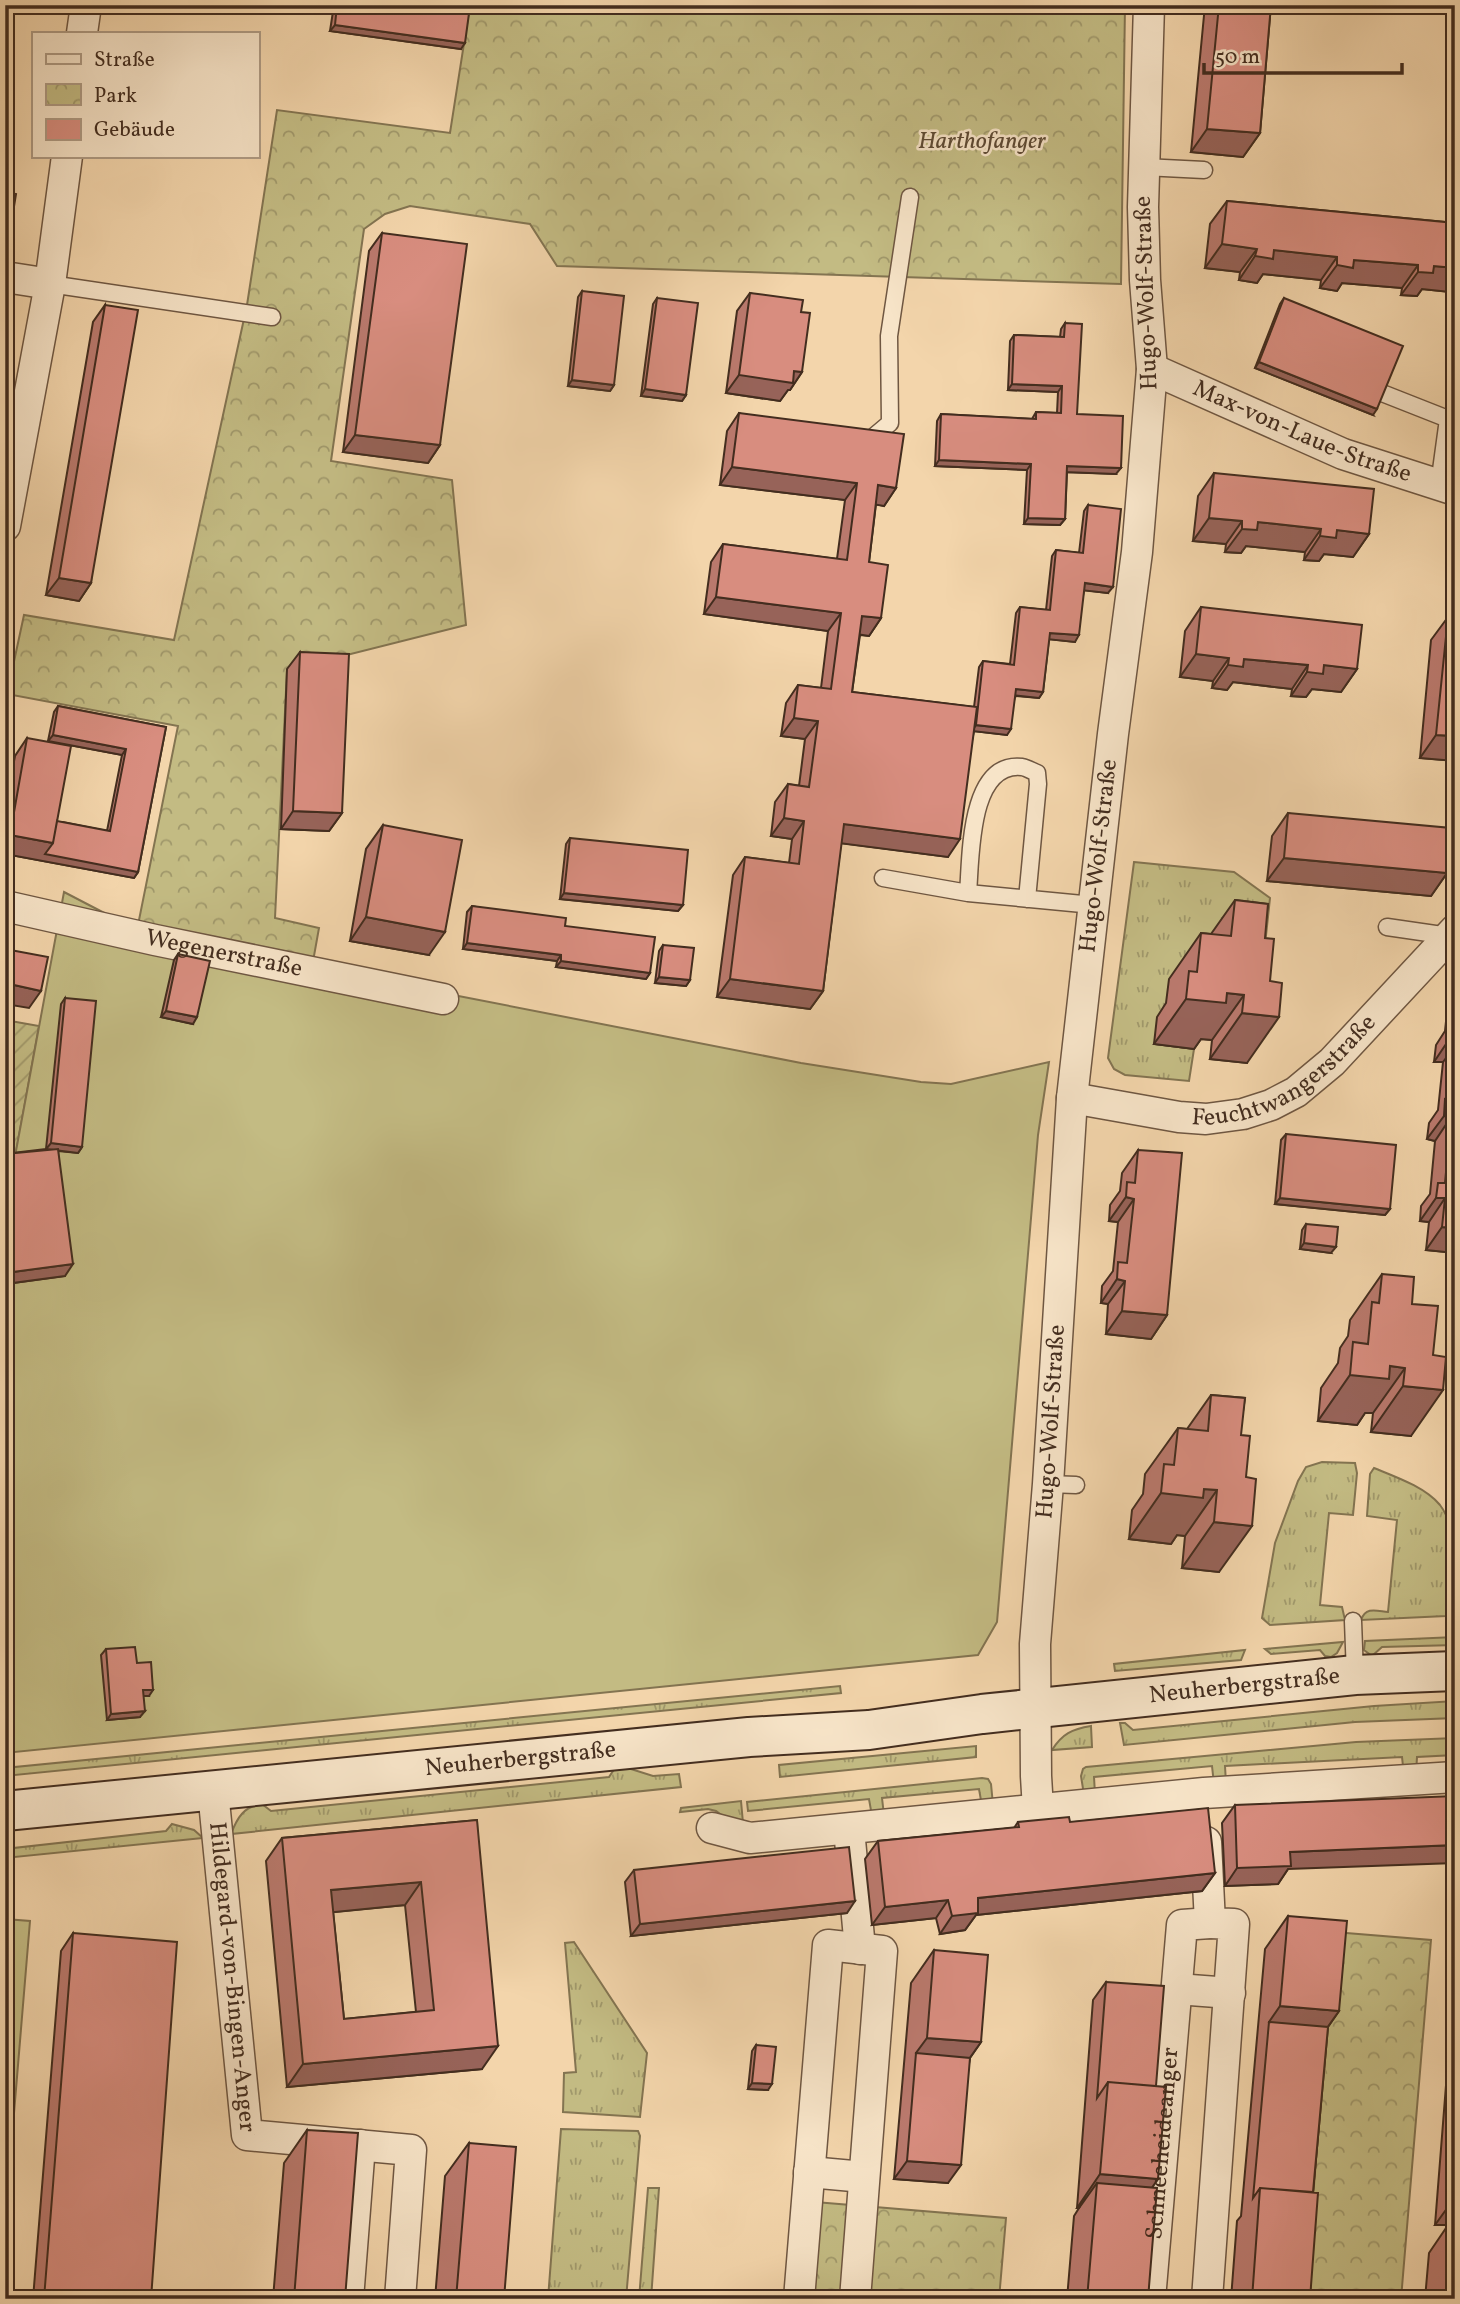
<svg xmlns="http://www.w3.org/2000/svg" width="1460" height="2304" viewBox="0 0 1460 2304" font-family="Vollkorn,serif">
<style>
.grass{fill:url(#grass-tufts);stroke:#837451;stroke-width:2}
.park{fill:url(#park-crowns);stroke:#837451;stroke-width:2}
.garden{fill:url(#garden-furrows);stroke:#837451;stroke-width:2}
.pitch{fill:#c3bb83;stroke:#837451;stroke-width:2}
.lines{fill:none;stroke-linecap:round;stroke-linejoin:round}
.lane-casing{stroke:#6f5742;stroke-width:19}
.street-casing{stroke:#6f5742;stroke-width:33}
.secondary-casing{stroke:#432d1f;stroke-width:42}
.lane{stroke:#f7e4c8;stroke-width:16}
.street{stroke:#f7e4c8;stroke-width:30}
.secondary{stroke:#f7e4c8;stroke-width:38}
.wall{fill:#ba796d;stroke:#432d1f;stroke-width:2;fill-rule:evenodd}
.shaded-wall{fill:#976359;stroke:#432d1f;stroke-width:2}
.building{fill:#d88d7f;stroke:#432d1f;stroke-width:2;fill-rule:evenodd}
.labels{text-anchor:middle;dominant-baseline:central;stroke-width:5;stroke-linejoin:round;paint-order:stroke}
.park-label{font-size:24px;font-style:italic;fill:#5d4933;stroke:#f7e4c8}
.street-label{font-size:24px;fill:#432d1f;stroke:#f7e4c8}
</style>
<defs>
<pattern id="grass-tufts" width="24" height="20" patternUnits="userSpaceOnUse" patternTransform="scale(1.75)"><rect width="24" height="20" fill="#c3bb83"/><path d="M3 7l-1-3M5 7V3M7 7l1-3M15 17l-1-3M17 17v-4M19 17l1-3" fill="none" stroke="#a0986b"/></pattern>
<pattern id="park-crowns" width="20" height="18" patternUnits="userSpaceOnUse" patternTransform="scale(1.75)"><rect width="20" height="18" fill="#c3bb83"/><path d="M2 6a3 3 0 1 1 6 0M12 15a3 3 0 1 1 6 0" fill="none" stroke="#a0986b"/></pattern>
<pattern id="garden-furrows" width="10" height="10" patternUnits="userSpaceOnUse" patternTransform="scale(1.75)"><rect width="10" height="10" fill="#c3bb83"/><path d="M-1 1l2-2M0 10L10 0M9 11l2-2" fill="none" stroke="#a0986b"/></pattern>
</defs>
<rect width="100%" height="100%" fill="#f3d5ab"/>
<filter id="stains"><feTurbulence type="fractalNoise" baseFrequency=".00286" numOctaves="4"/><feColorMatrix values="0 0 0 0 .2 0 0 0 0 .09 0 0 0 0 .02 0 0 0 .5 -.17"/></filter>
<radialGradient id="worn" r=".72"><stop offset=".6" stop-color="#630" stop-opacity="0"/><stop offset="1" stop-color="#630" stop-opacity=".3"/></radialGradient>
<!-- grass -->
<path class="grass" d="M1134,862l100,10 36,26 -8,75 -97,44 -11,27 40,5 -5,32 -64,-6 -11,-6 -6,-11z
M1322,1462l33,1 2,10 -4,42 -24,-2 -9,92 22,2 3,13 -75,5 -8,-7 13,-75 23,-62 8,-14z
M1374,1468c22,9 51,19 66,37 20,26 14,81 6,111l-85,4c5,-14 16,-9 27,-8l9,-92 -30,-4 3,-42z
M1455,1637v8l-73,2 -10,9 -8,-6 1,-9z
M1343,1642l-6,11 -6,4 -6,-1 -5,-6 -49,4 -6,-5z
M1245,1650l-4,10 -126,11 -1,-7z
M840,1686l1,7 -836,83v-8z
M1455,1701v17l-100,4 -231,23 -4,-22h5l8,7 241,-24z
M1091,1726l1,21 -40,3c10,-16 20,-21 39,-24z
M1455,1738v17l-38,2 -1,18h-12l-2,-18 -177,9 1,17 -12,1 -2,-18 -118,11 1,17 -11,1 -3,-19 2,-7 3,-2 270,-25z
M976,1746v11l-196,20 -1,-12z
M615,1768l16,1 22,7 26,-2 2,13 -450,47c6,-16 13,-28 31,-30l9,7 299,-30 39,-4z
M982,1778l6,1 3,5 2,21 -11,1 -3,-17 -97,9 2,17 -12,1 -3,-17 -121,12 -1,-9z
M741,1801l2,22 -15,-3 -12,-9 -8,-2 -28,3 1,-4z
M172,1824l22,6 9,8 -198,20v-9l161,-18z
M574,1942l73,111 -7,64 -77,-5 1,-39 12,-1 -11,-129z
M561,2129l77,2 2,5 -14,163h-78z
M648,2188h11l-8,111h-12z"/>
<!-- park -->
<path class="park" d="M470,5h655l-4,279 -564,-18 -27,-42 -120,-18 -25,8 -21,15 -33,232 121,19 14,145 -179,45 -12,248 44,10 -7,39 -175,-37 41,-204 -171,-32 17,-79 150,25 73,-335 30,-195 173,23z
M1334,1932l97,8 -30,359h-96z
M815,2202l191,16 -7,81h-192z"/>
<!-- garden -->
<path class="garden" d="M5,1020l34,6 -23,126 -11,-2z"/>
<!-- pitch -->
<path class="pitch" d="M64,892l73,38 306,63 358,70 120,19 30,2 98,-22 -11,73 -41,487 -19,33 -973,98v-603l11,1z
M5,1919l25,2 -19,228 -6,-1z"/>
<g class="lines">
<defs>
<path id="lane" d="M1144,167l60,3
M50,284l222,33
M1382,393l66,26 -9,66
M865,444l25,-21 -1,-87 21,-139
M883,878l85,15 125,12
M968,893c3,-33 0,-132 54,-126 5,1 10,4 15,6l1,11 -11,115
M1387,927l62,9
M1048,1484l28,1
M1353,1621l2,54"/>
<g id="street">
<path d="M82,33l4,-28"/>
<path d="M5,277l45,7"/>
<path id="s1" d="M1152,369l191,85 112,36"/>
<path d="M5,526l45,-242 17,-128"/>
<path id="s2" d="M5,906l150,34 288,59"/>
<path id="s3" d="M1072,1098l107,19 27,2 37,-5 28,-9 25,-13 36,-30 123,-132"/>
<path id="s4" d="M213,1791l34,344 164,15 -11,149"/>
<path id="s5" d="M1038,1809l-2,-33 -1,-132 13,-160 24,-386 41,-364 24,-182 15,-183 -7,-89 -2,-73 6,-202"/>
<path d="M712,1828l38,10 454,-45 251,-16"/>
<path d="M849,1829l11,120"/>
<path d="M1206,1842l4,81 24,1 -27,375"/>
<path d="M1177,1989l53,4"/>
<path d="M809,2172l55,5"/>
<path d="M348,2299l12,-154"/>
<path d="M799,2299l29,-354 54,6 -27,348"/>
<path id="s6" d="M1150,2299l32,-374 28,-2"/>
</g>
<g id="secondary">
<path id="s7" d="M5,1811l744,-74 120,-7 113,-16 373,-39 100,-4"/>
</g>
</defs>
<!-- lane casing -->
<use href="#lane" class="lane-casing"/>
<!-- street casing -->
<use href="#street" class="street-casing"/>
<!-- secondary casing -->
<use href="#secondary" class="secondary-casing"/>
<!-- lane -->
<use href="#lane" class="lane"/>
<!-- street -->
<use href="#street" class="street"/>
<!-- secondary -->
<use href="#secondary" class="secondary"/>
</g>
<!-- wall -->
<path class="wall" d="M334,5h130l-3,44 -131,-18z
M1205,5h66l-11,128 -17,24 -52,-5z
M1227,201l228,22v62l-5,7 -28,-3 -5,7 -16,-1 1,-7 -60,-5 -5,8 -17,-3 1,-8 -58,-6 -6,9 -18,-3 1,-8 -35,-4 5,-44z
M382,233l58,212 -12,18 -85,-11 26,-201z
M582,291l32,94 -4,6 -42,-5 10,-89z
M750,293l51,19 1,60 -12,18h-2l-8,11 -54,-8 11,-82z
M657,298l29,97 -4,6 -41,-5 12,-92z
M1284,298l89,117 -118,-47 25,-64z
M105,305l-14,278 -12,18 -33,-6 47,-273z
M1065,323l12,91 39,60 -49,-2 -2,47 -5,6 -36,-1 3,-54 -92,-4 2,-45 4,-7 91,5 4,-7 21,1 1,-21 -50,-2 2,-49 4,-6 46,2 1,-8z
M739,413l157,75 -12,18 -8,-2 -7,58 12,56 -12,18 -9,-1 -8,57 122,15 5,-40 4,-6 27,3 6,-51 4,-6 26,3 6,-54 4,-6 23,3 5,-42 4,-6 20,88 -24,-3 -9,52 -26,-3 -6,53 -4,6 -24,-2 -8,39 -33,-4 -26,126 -107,-14 -18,148 -13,18 -93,-12 16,-122 12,-18 44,6 3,-24 -21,-3 4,-34 13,-18 11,2 6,-47 -24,-3 5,-33 12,-18 23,3 7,-57 -124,-17 7,-52 12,-18 114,15 8,-59 -125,-15 7,-54z
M1214,473l155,61 -16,23 -29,-3 -5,7 -15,-1 1,-8 -59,-6 -5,7 -16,-1 1,-8 -33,-3 5,-45z
M1201,607l156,62 -16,23 -29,-3 -6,8 -15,-1 1,-7 -59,-7 -6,8 -15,-2 1,-7 -33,-4 5,-46z
M1448,617l7,144 -35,-3 11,-118z
M300,652l42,161 -13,18 -48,-2 6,-160z
M58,706l108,21 -28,145 -4,6 -129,-24v-45l10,-53 12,-18 30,83 50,10 15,-76 -74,-14 6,-29z
M1288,813l159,60 -16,23 -164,-15 5,-45z
M383,825l46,130 -79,-14 16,-92z
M570,838l113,67 -5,6 -118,-12 6,-55z
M1235,900l33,4 -21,159 -37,-4 2,-19 -11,-1 -7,10 -40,-5 3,-27 9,-14 3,-24 32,-46 10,1z
M472,906l93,20 85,47 -4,6 -90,-12 1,-6 -94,-12 4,-37z
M663,945l27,35 -4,6 -31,-3 4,-32z
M178,954l15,70 -32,-7 13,-57z
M65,998l17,149 -4,6 -20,-2 7,125 -60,8v-130l41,-5 15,-145z
M1455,1000v253l-29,-3 3,-28 -9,-1 1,-15 9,-12 5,-53 -8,-2 2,-16 9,-13 5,-48h-9l2,-17 9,-14 2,-19z
M1286,1134l104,75 -5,6 -110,-11 6,-64z
M1138,1150l29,165 -16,24 -45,-5 2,-30 -7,-1 1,-17 11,-15 5,-49 -9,-1 1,-16 10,-14 2,-18z
M1306,1224l25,29 -31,-4 2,-19z
M1382,1274l30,30 -1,132 -40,-4 2,-19h-8l-8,12 -39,-4 3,-33 17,-25 2,-15 8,-12 2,-16z
M1211,1395l34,3 -26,174 -37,-4 3,-32 -8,-1 -6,9 -42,-5 3,-29 11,-16 2,-20 33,-46 9,1z
M106,1649l31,14 12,33h-6l-3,21 -33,3 -6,-65z
M1235,1805l53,64 -10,15 -53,2 -3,-63z
M477,1820l5,249 -195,18 -21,-226 16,-23zM405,1905l11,107 -72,7 -11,-107z
M1018,1822h52l145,51 -13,18 -226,24 -11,15 -25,4 -4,-16 -64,7 -7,-66 13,-18 136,-13z
M634,1870l213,43 -216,23 -6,-54z
M1288,1916l51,95 -11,16 -15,165 -3,107h-79l6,-78 4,-5 24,-267z
M73,1933l78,366h-118l28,-348z
M934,1950l47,92 -11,16 -22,125 -54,-4 17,-196z
M1455,1971v328h-30l4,-46 19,-28h-13z
M1106,1982l50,104 2,93 -6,8 -4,112h-81l7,-83 5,-8h-2l16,-208z
M756,2045l12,45 -20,-1 4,-38z
M307,2130l38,169h-72l11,-136z
M469,2143l35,156h-69l10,-123z"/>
<!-- shaded-wall -->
<path class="shaded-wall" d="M335,25l130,18 -4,6 -131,-18z
M1207,129l53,4 -17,24 -52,-5z
M5,224l6,1 -6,9z
M1222,244l35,5 -17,23 -35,-4z
M1274,250l63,7 -16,23 -58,-6 -6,9 -18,-3 16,-24z
M1354,260l64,5 -16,23 -60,-5 -5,8 -17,-3 17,-23z
M1434,266l21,2v17l-5,7 -28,-3 -5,7 -16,-1 17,-23z
M1259,362l118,47 -4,6 -118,-47z
M794,371l8,1 -12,18h-2l-8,11 -54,-8 13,-18z
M572,380l42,5 -4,6 -42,-5z
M1012,384l50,2 -4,6 -50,-2z
M645,389l41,6 -4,6 -41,-5z
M355,435l85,10 -12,18 -85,-11z
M939,460l92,4 -4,6 -92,-4z
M1067,466l54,2 -5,6 -53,-2z
M732,467l125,16 -12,17 -125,-15z
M878,485l18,3 -12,18 -18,-3z
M1028,518l37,1 -5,6 -36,-1z
M1209,518l33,3 -16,23 -33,-3z
M1258,522l63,7 -16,23 -59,-6 -5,7 -16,-1 17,-23z
M1337,530l32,4 -16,23 -29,-3 -5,7 -15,-1 16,-24z
M59,578l32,5 -12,18 -33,-6z
M1085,583l28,4 -5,6 -28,-3z
M716,597l125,16 -13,18 -124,-17z
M862,616l19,2 -12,18 -19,-3z
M1050,633l29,2 -4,7 -29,-3z
M1196,654l33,4 -16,23 -33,-4z
M1244,659l64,6 -16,24 -59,-7 -6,8 -15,-2 16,-23z
M1324,665l33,4 -16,23 -29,-3 -6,8 -15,-1 16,-24z
M1016,689l27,3 -4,6 -28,-3z
M794,718l24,3 -13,18 -24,-3z
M976,725l35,4 -4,6 -35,-4z
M53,735l73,14 -4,6 -74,-14z
M1436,735l19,1v25l-35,-3z
M293,811l49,2 -13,18 -48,-2z
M784,818l20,3 -12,18 -21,-3z
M844,824l116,15 -12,18 -117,-15z
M10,835l43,8 85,29 -4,6 -129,-24v-12z
M1284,858l163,15 -16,23 -164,-15z
M564,893l119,12 -5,6 -118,-12z
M366,917l79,15 -16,23 -79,-14z
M467,943l94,12 -4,6 -94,-12z
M561,961l89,12 -4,6 -90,-12z
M659,977l31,3 -4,6 -31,-3z
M730,979l93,12 -13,18 -93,-12z
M5,983l36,8 -12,17 -24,-4z
M1227,993l17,2 -32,45 -11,-1 -7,10 -40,-5 32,-45z
M166,1011l31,6 -4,7 -32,-7z
M1242,1013l37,4 -32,46 -37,-4z
M1450,1038l5,1v7l-12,16h-9z
M1444,1116l7,1 -16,24 -8,-2z
M51,1143l31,4 -4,6 -32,-4z
M1126,1197l8,2 -16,23 -9,-1z
M1280,1198l110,11 -5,6 -110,-11z
M1436,1198h9l-16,24 -9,-1z
M1442,1227l13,1v25l-29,-3z
M1304,1243l32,4 -5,6 -31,-4z
M73,1264l-8,12 -60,8v-11z
M1117,1279l8,2 -17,23 -7,-1z
M1122,1311l45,4 -16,24 -45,-5z
M1390,1366l15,2 -32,45h-8l-8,12 -39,-4 32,-46z
M1403,1386l40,4 -32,46 -40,-4z
M1204,1489l13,1 -32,46 -8,-1 -6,9 -42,-5 32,-46z
M1214,1522l38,4 -33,46 -37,-4z
M143,1690h10l-4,6h-10z
M145,1711l-5,6 -33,3 4,-6z
M1455,1845v18l-167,6 -10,15 -53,2 12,-18 53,-16z
M1215,1873l-13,18 -226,24 -11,15 -25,4 12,-18 26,-18z
M421,1882l-16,23 -90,9 16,-24z
M948,1900l-12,18 -64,7 13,-18z
M855,1901l-8,12 -216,23 9,-12z
M1280,2006l59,5 -24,34 -46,-23z
M927,2038l54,4 -24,34 -41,-23z
M498,2046l-16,23 -195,18 16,-23z
M752,2083l20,1 -4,6 -20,-1z
M907,2161l54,4 -13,18 -54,-4z
M1100,2174l58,5 -23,33 -38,-29 -18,25h-2z
M1448,2207h7v19l-2,-7 -5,6h-13z"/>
<!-- building -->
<path class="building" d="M337,5h127l6,1 -5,37 -130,-18z
M1219,5h52l-11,128 -53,-4z
M5,6l7,1 -7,49z
M5,192l11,2 -5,31 -6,-1z
M1227,201l228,22v45l-21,-2 -1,7 -15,-1v-7l-64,-5 -1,8 -16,-3v-8l-63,-7 -1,9 -18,-3 2,-7 -35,-5z
M382,233l85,11 -27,201 -85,-10z
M582,291l42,5 -10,89 -42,-5z
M750,293l53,7 -2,12 9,1 -8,59 -8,-1 -1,12 -54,-8z
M657,298l41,5 -12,92 -41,-6z
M1284,298l119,48 -26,63 -118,-47z
M105,305l33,5 -47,273 -32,-5z
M1065,323l17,1 -5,90 46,2 -2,52 -54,-2 -2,53 -37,-1 3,-54 -92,-4 2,-46 95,5v-7l25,1 1,-27 -50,-2 2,-49 50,2z
M739,413l165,21 -8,54 -18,-3 -9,77 19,3 -7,53 -19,-2 -10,76 125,15 -17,132 -116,-15 -21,167 -93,-12 15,-122 54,7 5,-43 -20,-3 4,-34 21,3 9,-66 -24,-3 4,-33 33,4 10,-76 -125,-16 7,-53 124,16 10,-77 -125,-16z
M1214,473l160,16 -5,45 -32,-4 -1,8 -16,-2 1,-7 -63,-7 -1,8 -15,-1v-8l-33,-3z
M1088,505l33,4 -8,78 -28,-4 -6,52 -29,-2 -7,59 -27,-3 -5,40 -35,-4 7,-64 31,4 6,-58 30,3 6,-60 27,3z
M1201,607l161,18 -5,44 -33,-4 -1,9 -16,-2 1,-7 -64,-6 -1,8 -15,-2 1,-7 -33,-4z
M1448,617l7,1v118l-19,-1z
M300,652l49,2 -7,159 -49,-2z
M58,706l108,21 -28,145 -93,-18 8,-11 4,-22 53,10 16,-82 -73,-14z
M27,738l44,8 -18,97 -43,-8z
M1288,813l163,15 -4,45 -163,-15z
M383,825l79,15 -17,92 -79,-15z
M570,838l118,12 -5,55 -119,-12z
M1235,900l33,4 -3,34 9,1 -4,42 12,2 -3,34 -37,-4 2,-18 -17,-2 -1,10 -40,-4 3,-28 8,1 4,-39 30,3z
M472,906l94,12 -1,8 90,11 -5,36 -89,-12v-6l-94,-12z
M663,945l31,3 -4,32 -31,-3z
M5,949l43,8 -7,34 -36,-8z
M178,954l32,7 -13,56 -31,-6z
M65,998l31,3 -14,146 -31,-4z
M1452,1021h3v18l-5,-1z
M1455,1079v149l-13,-1 3,-29h-9l2,-15h7l6,-66 -7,-1 1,-17 7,1z
M1286,1134l110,11 -6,64 -110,-11z
M58,1149l15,115 -68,9v-119z
M1138,1150l44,3 -15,162 -45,-4 3,-30 -8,-2 1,-17 9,1 7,-64 -8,-2 1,-15 8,1z
M1306,1224l32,3 -2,20 -32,-4z
M1382,1274l32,3 -2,27 26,2 -5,49 13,2 -3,33 -40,-4 2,-18 -15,-2 -1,13 -39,-4 3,-33 15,2 4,-42 7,1z
M1211,1395l34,3 -4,37 9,1 -4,41 10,2 -4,47 -38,-4 3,-32 -13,-1 -1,9 -42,-5 3,-29 10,1 4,-37 30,3z
M135,1647l2,16 14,-1 2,28h-10l2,21 -34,3 -5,-65z
M1455,1796v49l-165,7 1,14 -54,2 -2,-63z
M1208,1808l7,65 -237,25v15l-26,3 -4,-16 -63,7 -7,-66 141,-14 -1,-5 51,-5 1,5z
M477,1820l21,226 -195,18 -21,-226zM421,1882l13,128 -90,9 -13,-129z
M849,1847l6,54 -215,23 -6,-54z
M1288,1916l59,5 -8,90 -59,-5z
M73,1933l104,9 -26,357h-107z
M934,1950l54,5 -7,87 -54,-4z
M1106,1982l58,4 -8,100 -48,-4 -11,16z
M1269,2022l59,5 -15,165 -53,-4 -7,10z
M756,2045l20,2 -4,37 -20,-1z
M916,2053l54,5 -9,107 -54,-4z
M1108,2082l58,5 -8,92 -58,-5z
M1454,2125h1v82h-7z
M307,2130l51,3 -13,166h-51z
M469,2143l47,4 -12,152h-48z
M1097,2183l60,5 -9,111h-61z
M1260,2188l58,5 -8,106h-58z
M1453,2219l2,1v79h-9z"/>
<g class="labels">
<!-- park labels -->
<g class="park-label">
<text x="982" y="142">Harthofanger</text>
</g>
<!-- street labels -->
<g class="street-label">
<text transform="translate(1147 293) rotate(-92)">Hugo-Wolf-Straße</text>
<text stroke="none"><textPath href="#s1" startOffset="163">Max-von-Laue-Straße</textPath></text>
<text stroke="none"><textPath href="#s5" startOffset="956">Hugo-Wolf-Straße</textPath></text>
<text stroke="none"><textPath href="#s2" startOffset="224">Wegenerstraße</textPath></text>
<text stroke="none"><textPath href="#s3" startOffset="229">Feuchtwangerstraße</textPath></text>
<text stroke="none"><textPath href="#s5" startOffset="388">Hugo-Wolf-Straße</textPath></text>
<text stroke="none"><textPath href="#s7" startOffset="1246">Neuherbergstraße</textPath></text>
<text stroke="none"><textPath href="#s7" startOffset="518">Neuherbergstraße</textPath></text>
<text stroke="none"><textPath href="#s4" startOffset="187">Hildegard-von-Bingen-Anger</textPath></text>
<text stroke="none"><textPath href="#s6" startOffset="156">Schneeheideanger</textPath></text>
</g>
</g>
<!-- margin -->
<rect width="1460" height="2304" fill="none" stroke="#f3d5ab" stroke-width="28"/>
<rect x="7" y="7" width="1446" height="2290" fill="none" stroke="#432d1f" stroke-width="3.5"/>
<rect x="14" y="14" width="1432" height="2276" fill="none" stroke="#432d1f" stroke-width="2"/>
<!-- legend -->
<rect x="32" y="32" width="228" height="126" fill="#f7e4c8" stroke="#af9b84" stroke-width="2"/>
<rect x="46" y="54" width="35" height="10" fill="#f7e4c8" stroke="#af9b84" stroke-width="2"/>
<text x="94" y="66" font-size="21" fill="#432d1f">Straße</text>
<rect x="46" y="84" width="35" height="21" fill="url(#park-crowns)" stroke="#af9b84" stroke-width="2"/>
<text x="94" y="102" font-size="21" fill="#432d1f">Park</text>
<rect x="46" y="119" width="35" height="21" fill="#d88d7f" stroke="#af9b84" stroke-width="2"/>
<text x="94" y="136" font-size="21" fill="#432d1f">Gebäude</text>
<!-- scale -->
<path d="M1204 63v10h198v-10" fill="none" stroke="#432d1f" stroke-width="3.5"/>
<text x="1215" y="63" font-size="21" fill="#432d1f" stroke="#f7e4c8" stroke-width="5" paint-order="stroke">50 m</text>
<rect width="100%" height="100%" filter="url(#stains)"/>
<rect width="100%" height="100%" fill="url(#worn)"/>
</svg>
